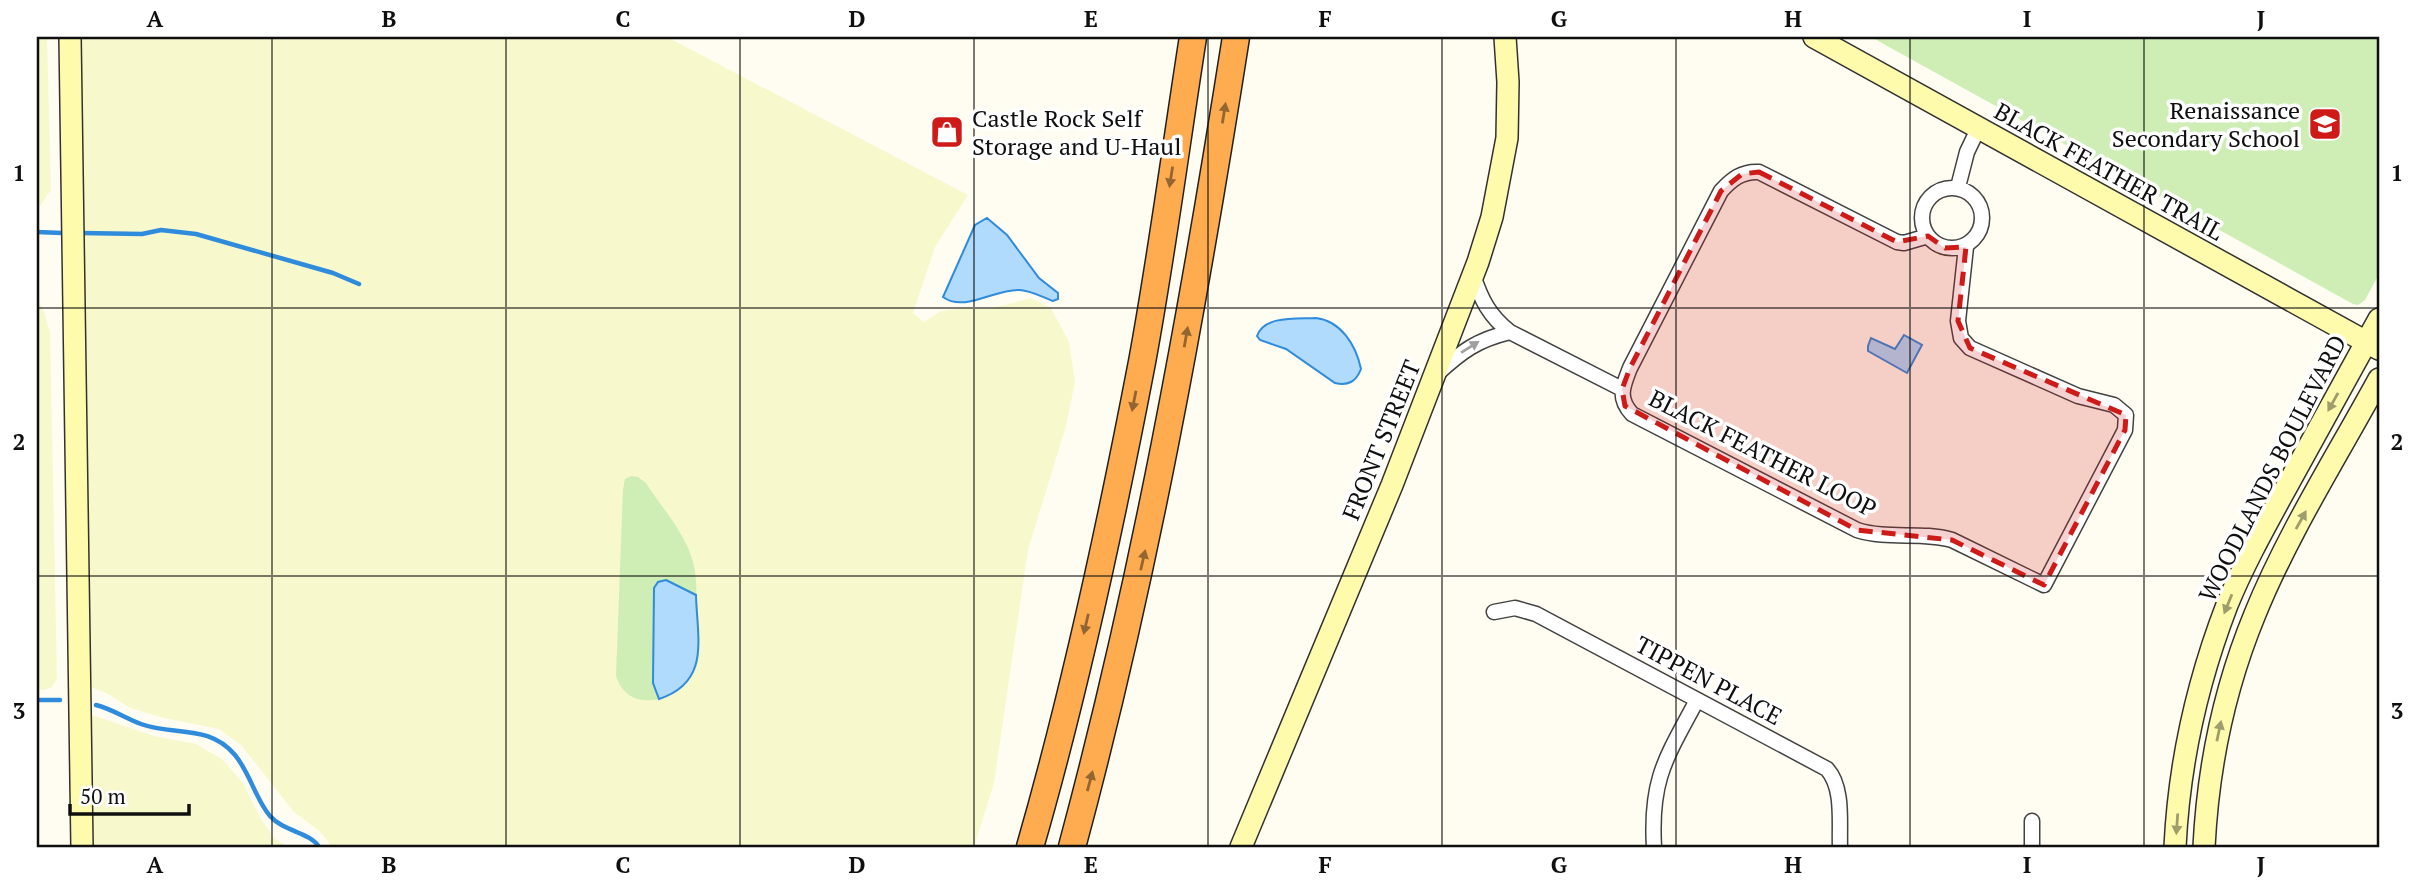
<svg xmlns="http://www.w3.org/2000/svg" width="2416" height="884" viewBox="0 0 2416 884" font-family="'PT Serif',serif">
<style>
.farmland{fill:#f8f8cd}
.green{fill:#cfeeb6}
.water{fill:#b0dbfc;stroke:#2f8bdb;stroke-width:2}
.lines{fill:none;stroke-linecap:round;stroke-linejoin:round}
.stream{stroke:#2f8bdb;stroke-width:4.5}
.street-casing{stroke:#424242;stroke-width:17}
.secondary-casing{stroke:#313131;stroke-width:24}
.highway-casing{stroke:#202020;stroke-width:29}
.street{stroke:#fff;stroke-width:14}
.secondary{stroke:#fffbac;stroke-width:21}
.highway{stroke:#ffab4f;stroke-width:26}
.oneway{fill:#936532}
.oneway2{fill:#9f9f9f}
.oneway3{fill:#9f9d6d}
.marked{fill:#ce1b18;fill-opacity:0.2;stroke:#ce1b18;stroke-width:5;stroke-dasharray:14 9;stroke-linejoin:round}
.grid{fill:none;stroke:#0f0f0f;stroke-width:2;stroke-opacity:0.55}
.labels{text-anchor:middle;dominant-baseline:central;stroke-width:7;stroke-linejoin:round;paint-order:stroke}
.poi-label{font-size:24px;fill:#0f0f0f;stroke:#fff;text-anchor:end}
.street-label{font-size:24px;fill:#0f0f0f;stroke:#fff}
.neatline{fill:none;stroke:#0f0f0f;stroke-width:2.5}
.grid-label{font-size:23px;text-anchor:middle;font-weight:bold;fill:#0f0f0f}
</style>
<rect width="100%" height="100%" fill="#fffdf1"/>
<!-- farmland -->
<path class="farmland" d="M37,37h10l4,153 -14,20z
M78,37h589l301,158 -33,52 -22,66 11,9 17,-11 24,-3 24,1 42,-11 20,10 18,34 6,40 -9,44 -38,124 -34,233 -20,64h-644l-1,-5 -11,-12 -24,-18 -53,-67 -22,-16 -55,-11 -34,-10 -22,-14 -20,-8z
M37,299l7,12 6,22 7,345 -5,9 -8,3 -7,-1z
M89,714l65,22 42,8 26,15 21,24 18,36 14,20 14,8h-198z"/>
<!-- green -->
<path class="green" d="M1871,37h508v237l-14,26 -7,5 -5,-1z
M631,476l7,1 8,6c16,25 40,51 47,79 5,18 3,41 4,60 0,13 4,31 0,43 -12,35 -68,53 -81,11l7,-187 2,-10z"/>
<!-- water -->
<path class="water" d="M987,218l20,17 32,43 19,15v6l-5,2c-11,-4 -21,-10 -33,-11 -24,-2 -55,23 -77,7l32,-72z
M1316,318c25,3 40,27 45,51 -5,13 -13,17 -26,14l-49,-34 -26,-9 -3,-4c7,-21 41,-17 59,-18z
M1904,335l18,10 -15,28 -39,-22v-5l3,-8 24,11z
M666,580l30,15c1,43 15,87 -37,104l-6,-16 1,-95 4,-6z"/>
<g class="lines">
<!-- stream -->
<path class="stream" d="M37,232l25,1
M81,233l61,1 19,-4 35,4 137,39 26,11
M37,700h23
M96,705c16,4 29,13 45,19 33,12 68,0 94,31 15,18 21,45 35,61 14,16 40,16 49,31"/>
<defs>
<path id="street" d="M1958,187l9,-35 11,-23
M1922 218a30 30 0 1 1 60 0a30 30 0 1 1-60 0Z
M1928,236l-24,7 -7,-1 -138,-70c-17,-1 -27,7 -38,19l-91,177c-7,18 -13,30 2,46l225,116c31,10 64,1 95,10l92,45 81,-155 1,-15 -12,-10 -36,-9 -108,-48 -9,-10 -3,-17 8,-74
M1473,275c8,24 16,41 37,57l112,57
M1437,374c25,-23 40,-34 73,-42
M1494,612l21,-4 21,6 291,155c17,19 12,54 13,78
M1654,847c-4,-68 12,-89 43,-147
M2032,847v-26"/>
<path id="secondary" d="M70,37l12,810
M1814,37l565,312
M1241,847l151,-362 86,-223 14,-45 15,-79 1,-56 -3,-45
M2175,847c4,-83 22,-164 52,-242 18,-44 42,-86 65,-128 29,-52 58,-105 87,-158
M2204,847c4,-80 20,-158 51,-233 33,-81 82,-158 124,-235"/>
<path id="highway" d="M1030,847c46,-159 81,-323 112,-485 20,-108 34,-217 51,-325
M1072,847c72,-267 121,-537 164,-810"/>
</defs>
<!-- street casing -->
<use href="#street" class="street-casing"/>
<!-- secondary casing -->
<use href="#secondary" class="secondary-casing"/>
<!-- highway casing -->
<use href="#highway" class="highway-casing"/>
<!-- street -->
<use href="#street" class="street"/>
<!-- secondary -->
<use href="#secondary" class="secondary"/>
<!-- highway -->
<use href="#highway" class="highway"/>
</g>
<!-- one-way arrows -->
<defs><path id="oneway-solid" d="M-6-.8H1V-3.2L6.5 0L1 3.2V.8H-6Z" transform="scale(1.75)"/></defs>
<g class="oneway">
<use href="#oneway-solid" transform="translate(1224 113) rotate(-81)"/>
<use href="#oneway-solid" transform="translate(1171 177) rotate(99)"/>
<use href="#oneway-solid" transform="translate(1186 337) rotate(-80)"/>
<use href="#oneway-solid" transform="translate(1134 401) rotate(101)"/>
<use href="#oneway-solid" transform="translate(1143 560) rotate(-77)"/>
<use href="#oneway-solid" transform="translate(1086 624) rotate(103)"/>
<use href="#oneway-solid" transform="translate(1090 781) rotate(-75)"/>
</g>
<use class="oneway2" href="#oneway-solid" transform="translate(1470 347) rotate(-32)"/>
<g class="oneway3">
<use href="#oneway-solid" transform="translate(2333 402) rotate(119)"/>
<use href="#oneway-solid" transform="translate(2301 520) rotate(-61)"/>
<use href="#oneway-solid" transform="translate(2228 604) rotate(112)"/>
<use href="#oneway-solid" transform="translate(2219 731) rotate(-78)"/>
<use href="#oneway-solid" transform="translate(2177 824) rotate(94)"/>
</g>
<!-- marked area -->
<path class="marked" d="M1759,172l138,70 31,-6 17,12 21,-1 -8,74 12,27 156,67 -1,15 -81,155 -92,-45 -95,-10 -232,-124 -3,-17 8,-21 91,-177 21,-17z"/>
<!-- grid -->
<path class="grid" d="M272,37v810M506,37v810M740,37v810M974,37v810M1208,37v810M1442,37v810M1676,37v810M1910,37v810M2144,37v810M37,308h2342M37,576h2342"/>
<!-- icons -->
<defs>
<symbol id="school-square" viewBox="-11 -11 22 22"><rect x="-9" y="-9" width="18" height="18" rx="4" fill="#ce1b18" stroke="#fff"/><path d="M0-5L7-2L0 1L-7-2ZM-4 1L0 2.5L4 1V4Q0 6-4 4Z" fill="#fff"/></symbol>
<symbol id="shop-square" viewBox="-11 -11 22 22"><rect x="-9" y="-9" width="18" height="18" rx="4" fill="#ce1b18" stroke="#fff"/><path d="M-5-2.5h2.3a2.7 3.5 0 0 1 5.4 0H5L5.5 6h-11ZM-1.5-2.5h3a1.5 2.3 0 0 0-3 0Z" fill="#fff"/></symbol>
</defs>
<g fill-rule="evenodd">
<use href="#school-square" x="2306" y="105" width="38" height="38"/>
<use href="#shop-square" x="928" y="113" width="38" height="38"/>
</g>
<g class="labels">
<!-- poi labels -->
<g class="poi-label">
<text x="2300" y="110">Renaissance<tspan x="2300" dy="28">Secondary School</tspan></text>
<text x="972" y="118" text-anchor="start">Castle Rock Self<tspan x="972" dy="28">Storage and U-Haul</tspan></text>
</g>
<!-- street labels -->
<g class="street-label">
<text transform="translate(2109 171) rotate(29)">BLACK FEATHER TRAIL</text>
<text transform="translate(1381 440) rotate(-68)">FRONT STREET</text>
<text transform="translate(1763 453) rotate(27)">BLACK FEATHER LOOP</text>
<text transform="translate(2272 468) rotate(-63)">WOODLANDS BOULEVARD</text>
<text transform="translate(1709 680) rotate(28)">TIPPEN PLACE</text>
</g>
</g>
<!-- border -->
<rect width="2416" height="884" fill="none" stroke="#ffffff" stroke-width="77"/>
<!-- scale -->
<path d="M70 804v10h119v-10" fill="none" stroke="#0f0f0f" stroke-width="3.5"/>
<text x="80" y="804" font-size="21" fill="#0f0f0f" stroke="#ffffff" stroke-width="5" paint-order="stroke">50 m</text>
<rect x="38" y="38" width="2340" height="808" class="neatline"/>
<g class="grid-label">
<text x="155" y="27">A</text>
<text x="389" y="27">B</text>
<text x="623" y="27">C</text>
<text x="857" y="27">D</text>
<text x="1091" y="27">E</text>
<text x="1325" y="27">F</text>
<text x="1559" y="27">G</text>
<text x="1793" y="27">H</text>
<text x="2027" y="27">I</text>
<text x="2261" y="27">J</text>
<text x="19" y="181">1</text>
<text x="2397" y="181">1</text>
<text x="19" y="450">2</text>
<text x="2397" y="450">2</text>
<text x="19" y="719">3</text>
<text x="2397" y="719">3</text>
<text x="155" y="873">A</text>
<text x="389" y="873">B</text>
<text x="623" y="873">C</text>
<text x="857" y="873">D</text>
<text x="1091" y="873">E</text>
<text x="1325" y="873">F</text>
<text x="1559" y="873">G</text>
<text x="1793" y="873">H</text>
<text x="2027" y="873">I</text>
<text x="2261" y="873">J</text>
</g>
</svg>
